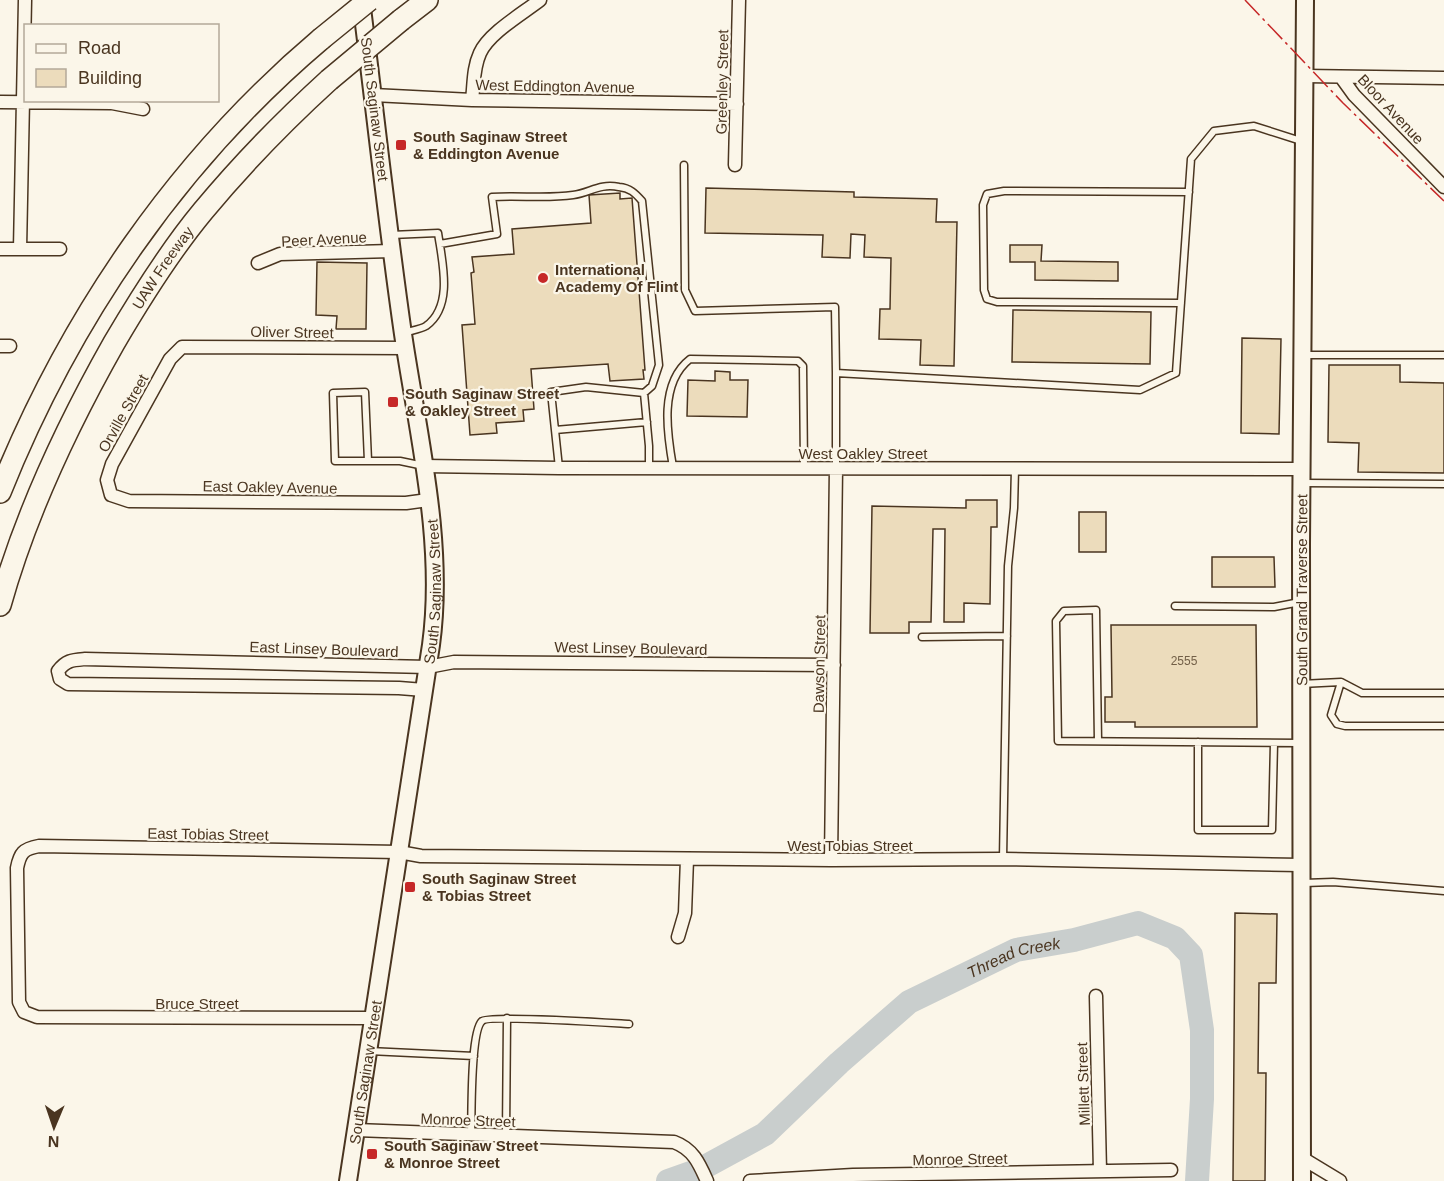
<svg xmlns="http://www.w3.org/2000/svg" width="1444" height="1181" viewBox="0 0 1444 1181" font-family="Helvetica,sans-serif">
<style>
.lines{fill:none;stroke-linecap:round;stroke-linejoin:round}
.river{stroke:#c9cecd;stroke-width:24}
.building{fill:#ecdcbc;stroke:#4a3520;stroke-width:1.5}
.lane-casing{stroke:#4a3520;stroke-width:9}
.street-casing{stroke:#4a3520;stroke-width:15}
.secondary-casing{stroke:#4a3520;stroke-width:20}
.highway-casing{stroke:#4a3520;stroke-width:24}
.lane{stroke:#fbf6e9;stroke-width:6}
.street{stroke:#fbf6e9;stroke-width:12}
.secondary{stroke:#fbf6e9;stroke-width:16}
.highway{stroke:#fbf6e9;stroke-width:21}
.highway-bridge-casing{stroke:#4a3520;stroke-width:24;stroke-linecap:butt}
.highway-bridge{stroke:#fbf6e9;stroke-width:21}
.power{stroke:#c62828;stroke-width:1.5;stroke-dasharray:21 4.5 3 4.5;stroke-linecap:butt}
.poi-dot{fill:#c62828;stroke:#fbf6e9;stroke-width:2}
.labels{text-anchor:middle;dominant-baseline:central;stroke-width:4.5;stroke-linejoin:round;paint-order:stroke}
.number-label{font-size:12px;fill:#725f47}
.street-label{font-size:15px;fill:#4a3520;stroke:#fbf6e9}
.poi-label{font-size:15px;font-weight:bold;fill:#4a3520;stroke:#fbf6e9;text-anchor:start}
.water-label{font-size:16px;font-style:italic;fill:#4a3520;stroke:#fbf6e9}
</style>
<rect width="100%" height="100%" fill="#fbf6e9"/>
<g class="lines">
<!-- river -->
<path class="river" id="s1" d="M668,1181l31,-11 66,-36 74,-71 70,-61 107,-52 58,-10 64,-17 37,15 16,17 11,75v69l-5,82"/>
</g>
<!-- building -->
<path class="building" d="M706,188l148,4v5l83,2 -1,23h21l-3,144 -34,-1 1,-25 -42,-1 1,-30h10l1,-51 -27,-1 1,-22 -14,-1 -1,24 -28,-1 1,-22 -118,-2z
M620,193v6l12,-1 13,172h-2l1,9 -34,2 -2,-17 -77,5 3,40 -11,1 1,11 -28,2 1,10 -27,2 -8,-110 13,-1 -4,-51 3,-1 -2,-15 42,-3 -2,-25 79,-6 -2,-28z
M1010,245h32l-1,16 77,1v19l-83,-1v-18h-25z
M317,262l50,1 -1,66h-30l1,-13 -21,-1z
M1013,310l138,2 -1,52 -138,-2z
M1242,338l39,1 -2,95 -38,-1z
M1329,365h71v17l44,1v90l-86,-1 1,-29 -31,-1z
M715,371l15,1v8h18l-1,37 -60,-1 1,-36 27,1z
M966,500h31v27h-6l-1,77 -26,-1v19h-20l1,-93h-12l-2,93h-22v11h-39l2,-127 94,2z
M1079,512h27v40h-27z
M1212,557h62l1,30h-63z
M1111,625h145l1,102h-122v-5h-30v-25h7z
M1235,913l42,1 -1,69h-17l-1,90h8l-1,108h-32z"/>
<g class="lines">
<defs>
<path id="lane" d="M684,165l1,125 10,21 140,-4 1,66
M391,235l47,-2c4,28 16,73 -12,93 -5,3 -16,5 -22,7
M440,244l57,-10 -5,-37c27,-2 54,2 81,-2 17,-2 26,-12 46,-8 11,1 16,6 23,14l17,164 -7,21 -8,7 -58,-6 -35,5 8,76
M1181,303l-184,-1 -10,-3 -3,-9 -1,-85 4,-11 17,-3 185,1
M1303,355h141
M644,393l5,53v21
M555,430l92,-8
M368,461l-3,-69 -32,1 2,68h65l24,5
M673,467c-6,-34 -14,-84 17,-108l108,2 5,5 1,102
M836,468v-95l304,17 36,-17 15,-214 23,-28 40,-5 47,15
M1304,483l140,1
M1175,606l99,1 26,-5
M922,637l85,-1
M1341,682l-10,33 6,9 8,2h99
M1301,684l40,-2 21,11h82
M1098,741l-2,-131 -32,1 -8,10 2,120 242,2
M1198,742v88h74l2,-87
M1003,859l5,-293 6,-58 1,-39
M1304,883l29,-1 111,9
M369,1051l105,5
M471,1134c1,-19 -1,-102 11,-113 6,-6 129,2 147,3
M506,1135l1,-117"/>
<path id="street" d="M1305,76l139,2
M1341,77l13,18 90,92
M373,95l99,5 265,4
M472,100c2,-16 1,-32 8,-47 9,-20 42,-39 60,-53
M0,102l112,1 31,6
M735,165l4,-165
M0,249h60
M20,249l5,-249
M258,263l22,-9 112,-3
M0,346h10
M405,348l-223,-1 -12,12 -58,105 -5,16 4,15 18,6 277,2 22,-3
M424,466l135,2 742,1
M424,690l-25,-2 -331,-4 -8,-5 -2,-8c8,-11 15,-11 27,-12l343,8 26,-5 380,3
M831,860l5,-392
M678,937l7,-24 2,-54
M1096,996l4,175
M372,1018l-335,-1 -13,-5 -5,-10 -2,-134c3,-15 6,-19 22,-22l360,6 22,4 410,4 172,-1 297,6
M356,1130l318,12c19,7 25,21 33,39
M1302,1158l38,23
M750,1181l103,-6 318,-5"/>
<g id="secondary">
<path id="s2" d="M348,1181l83,-536c14,-102 -13,-210 -28,-311 -16,-111 -28,-223 -42,-334"/>
<path id="s3" d="M1302,1181l-1,-637 4,-544"/>
</g>
<g id="highway">
<path d="M401,20l26,-20"/>
<path d="M0,492c70,-175 178,-332 321,-453"/>
<path id="s4" d="M0,605c26,-93 67,-179 114,-262 27,-46 55,-91 89,-132 39,-47 81,-90 126,-131"/>
</g>
</defs>
<!-- lane casing -->
<use href="#lane" class="lane-casing"/>
<!-- street casing -->
<use href="#street" class="street-casing"/>
<!-- secondary casing -->
<use href="#secondary" class="secondary-casing"/>
<!-- highway casing -->
<use href="#highway" class="highway-casing"/>
<!-- lane -->
<use href="#lane" class="lane"/>
<!-- street -->
<use href="#street" class="street"/>
<!-- secondary -->
<use href="#secondary" class="secondary"/>
<!-- highway -->
<use href="#highway" class="highway"/>
<defs>
<path id="highway-bridge" d="M321,39l48,-39
M329,80l72,-60"/>
</defs>
<!-- highway-bridge casing -->
<use href="#highway-bridge" class="highway-bridge-casing"/>
<!-- highway-bridge -->
<use href="#highway-bridge" class="highway-bridge"/>
<!-- power -->
<path class="power" d="M1245,0l98,103 101,98"/>
</g>
<!-- markers -->
<g class="poi-dot">
<rect x="395" y="139" width="12" height="12" rx="3"/>
<circle cx="543" cy="278" r="6"/>
<rect x="387" y="396" width="12" height="12" rx="3"/>
<rect x="404" y="881" width="12" height="12" rx="3"/>
<rect x="366" y="1148" width="12" height="12" rx="3"/>
</g>
<g class="labels">
<!-- number labels -->
<g class="number-label">
<text x="1184" y="661">2555</text>
</g>
<!-- street labels -->
<g class="street-label">
<text transform="translate(722 82) rotate(-89)">Greenley Street</text>
<text transform="translate(555 86) rotate(1)">West Eddington Avenue</text>
<text transform="translate(375 109) rotate(83)">South Saginaw Street</text>
<text transform="translate(1391 109) rotate(47)">Bloor Avenue</text>
<text transform="translate(324 239) rotate(-3)">Peer Avenue</text>
<text stroke="none"><textPath href="#s4" startOffset="376">UAW Freeway</textPath></text>
<text transform="translate(292 332) rotate(1)">Oliver Street</text>
<text transform="translate(123 413) rotate(-61)">Orville Street</text>
<text x="863" y="453">West Oakley Street</text>
<text transform="translate(270 487) rotate(1)">East Oakley Avenue</text>
<text stroke="none"><textPath href="#s3" startOffset="591">South Grand Traverse Street</textPath></text>
<text stroke="none"><textPath href="#s2" startOffset="596">South Saginaw Street</textPath></text>
<text transform="translate(631 648) rotate(1)">West Linsey Boulevard</text>
<text transform="translate(324 649) rotate(2)">East Linsey Boulevard</text>
<text transform="translate(819 664) rotate(-89)">Dawson Street</text>
<text transform="translate(208 834) rotate(1)">East Tobias Street</text>
<text x="850" y="845">West Tobias Street</text>
<text x="197" y="1003">Bruce Street</text>
<text stroke="none"><textPath href="#s2" startOffset="110">South Saginaw Street</textPath></text>
<text transform="translate(1083 1084) rotate(-92)">Millett Street</text>
<text transform="translate(468 1120) rotate(2)">Monroe Street</text>
<text transform="translate(960 1159) rotate(-1)">Monroe Street</text>
</g>
<!-- poi labels -->
<g class="poi-label">
<text x="413" y="136">South Saginaw Street<tspan x="413" dy="17">&amp; Eddington Avenue</tspan></text>
<text x="555" y="269">International<tspan x="555" dy="17">Academy Of Flint</tspan></text>
<text x="405" y="393">South Saginaw Street<tspan x="405" dy="17">&amp; Oakley Street</tspan></text>
<text x="422" y="878">South Saginaw Street<tspan x="422" dy="17">&amp; Tobias Street</tspan></text>
<text x="384" y="1145">South Saginaw Street<tspan x="384" dy="17">&amp; Monroe Street</tspan></text>
</g>
<!-- water labels -->
<g class="water-label">
<text stroke="none"><textPath href="#s1" startOffset="418">Thread Creek</textPath></text>
</g>
</g>
<!-- legend -->
<rect x="24" y="24" width="195" height="78" fill="#fbf6e9" stroke="#b4a999" stroke-width="1.5"/>
<rect x="36" y="44" width="30" height="9" fill="#fbf6e9" stroke="#b4a999" stroke-width="1.5"/>
<text x="78" y="54" font-size="18" fill="#4a3520">Road</text>
<rect x="36" y="69" width="30" height="18" fill="#ecdcbc" stroke="#b4a999" stroke-width="1.5"/>
<text x="78" y="84" font-size="18" fill="#4a3520">Building</text>
<!-- north arrow -->
<g transform="translate(54 1127) rotate(182)" stroke="#fbf6e9" stroke-width="4.5" paint-order="stroke">
<path d="M0-4.5L10 22L0 15L-10 22Z" fill="#4a3520"/>
<text y="-9" font-size="16" font-weight="bold" text-anchor="middle" fill="#4a3520">N</text>
</g>
</svg>
